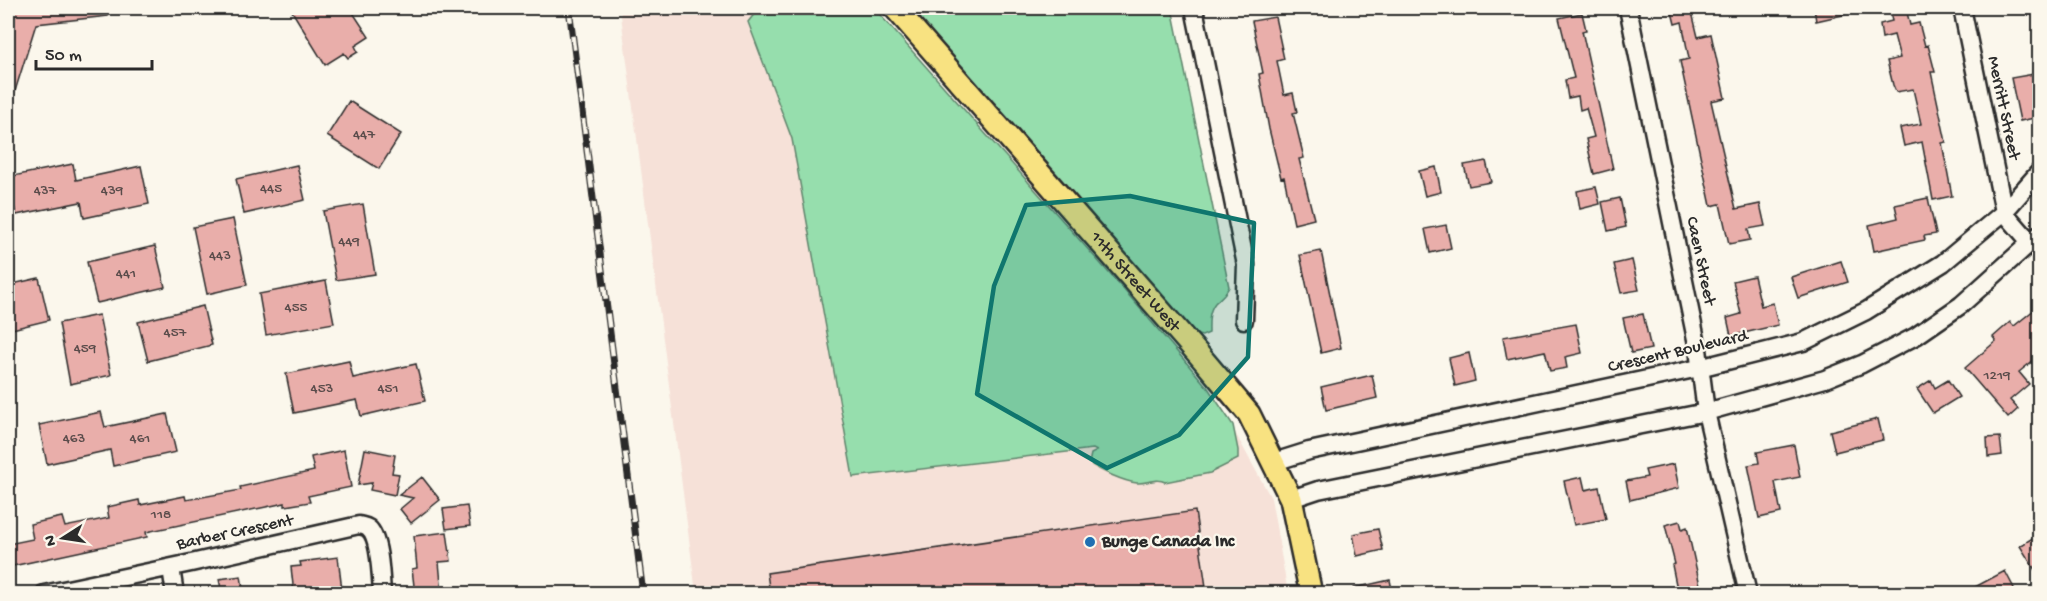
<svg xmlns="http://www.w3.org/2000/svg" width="2047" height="601" viewBox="0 0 2047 601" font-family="'Gochi Hand',sans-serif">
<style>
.built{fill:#f6e1d8}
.green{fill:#96dead;stroke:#60846c;stroke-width:1.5}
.building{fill:#e9aeaa;stroke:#2b2b2b;stroke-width:1.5}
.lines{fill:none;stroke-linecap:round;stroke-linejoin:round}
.minor-casing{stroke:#2b2b2b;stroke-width:21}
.major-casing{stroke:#2b2b2b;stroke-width:26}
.minor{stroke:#fbf7ec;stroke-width:16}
.major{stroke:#f8e281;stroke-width:21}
.rail-casing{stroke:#2b2b2b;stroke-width:7}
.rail{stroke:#fbf7ec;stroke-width:4.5;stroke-dasharray:14;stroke-linecap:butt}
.marked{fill:#0f766e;fill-opacity:0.2;stroke:#0f766e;stroke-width:4.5;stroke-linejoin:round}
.poi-dot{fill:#1f6fb2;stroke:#fbf7ec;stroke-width:2}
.labels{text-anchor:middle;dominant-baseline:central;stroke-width:4.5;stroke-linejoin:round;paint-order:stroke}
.number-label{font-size:15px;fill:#5a4c4b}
.street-label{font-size:18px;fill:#2b2b2b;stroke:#fbf7ec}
.poi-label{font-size:18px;font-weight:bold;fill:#2b2b2b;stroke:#fbf7ec;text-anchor:start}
</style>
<rect width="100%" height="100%" fill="#fbf7ec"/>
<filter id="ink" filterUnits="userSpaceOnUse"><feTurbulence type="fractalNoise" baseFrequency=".0167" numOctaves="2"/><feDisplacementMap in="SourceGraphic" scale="12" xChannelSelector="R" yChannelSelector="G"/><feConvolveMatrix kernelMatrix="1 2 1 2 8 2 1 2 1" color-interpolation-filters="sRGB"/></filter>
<g filter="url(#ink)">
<!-- built -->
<path class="built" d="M620,8h131l47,131 435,290 38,69 17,95h-592z"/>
<!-- green -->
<path class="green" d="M759,8h115l258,291 76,89 25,37 5,25v9l-28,14 -45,9c-9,-5 -18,2 -28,1 -12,-1 -39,-13 -48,-20l2,-9 6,-3 -4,-2 -240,28 -61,-338 -44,-117z
M908,8h264l57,279c-4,8 -8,10 -14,16 -7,9 -6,19 -6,30l-7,3 -8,-2z"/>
<!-- building -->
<path class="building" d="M8,8h100v8l-72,8 -26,83h-2z
M290,8h60l19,29 -14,9 3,6 -10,6 -4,-5 -19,12z
M1671,8h20l7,29 13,-3 14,64 -14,3 25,108 24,-5 5,22 -17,3 2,11 -21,4 -9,-40 -9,2 -31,-145 9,-2 -7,-37 -7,2z
M1814,8h38v5l-36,8z
M1889,8h17l4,17 9,-2 6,23 3,-1 7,27h-4l15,70 -4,1 10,53 -19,4 -11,-58 -18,4 -4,-18 21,-4 -8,-35 -17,3 -3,-7 -6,-24 13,-3 -6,-23 -12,3 -2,-14 12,-3z
M1582,13l4,17 -4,1 31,138 -19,5 -8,-35 8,-2 -8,-29 -6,2 -2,-14 -10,2 -3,-18 9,-2 -15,-60z
M1275,17l9,42 -7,2 7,34 9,-2 4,19 -4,1 11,45 -5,1 15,60 -20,5 -10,-47 -3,1 -12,-49 -10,-55 4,-1 -11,-52z
M2040,73v32h-3l2,12 -19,4 -9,-43z
M349,101l52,33 -22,35 -52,-33z
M1486,161l5,21 -22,4 -5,-21z
M73,164l3,16 65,-14 8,38 -65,14 -3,-16 -65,13 -8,-38z
M297,165l8,35 -61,14 -8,-35z
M1436,167l5,25 -16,4 -6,-25z
M1596,187l4,17 -20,5 -3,-18z
M1620,198l6,29 -18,4 -6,-29z
M1928,198l8,36 -12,2 1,4 -51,11 -5,-26 29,-7 -3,-13z
M363,204l12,70 -39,6 -13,-69z
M233,219l14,66 -40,9 -14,-67z
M1446,225l5,23 -21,5 -5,-24z
M155,246l10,41 -68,16 -10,-41z
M1321,251l20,97 -20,5 -21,-98z
M1632,260l7,30 -18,3 -7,-29z
M1841,261l7,21 -50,16 -7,-21z
M1754,276l7,30 12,-3 5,22 -47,11 -4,-18 14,-4 -8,-33z
M39,278l10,42 -41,10v-45z
M326,281l8,42 -68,12 -7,-41z
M2040,305v50l-21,17 10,12 -19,16 8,9 -10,9 -43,-50 31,-27 -3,-4 17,-15 4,4z
M203,306l9,39 -64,16 -10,-39z
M1643,314l8,35 -20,4 -8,-35z
M99,315l12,60 -41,9 -11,-61z
M1576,324l6,29 -17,4 2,11 -17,3 -5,-20 -38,8 -4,-22z
M1469,353l6,28 -20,5 -6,-28z
M349,361l4,17 63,-14 9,37 -64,15 -4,-16 -63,13 -8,-39z
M1372,375l5,23 -51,12 -5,-23z
M1931,380l4,8 13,-8 11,17 -26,16 -16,-24z
M101,412l4,15 62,-13 9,38 -63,14 -3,-16 -63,14 -8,-39z
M1878,419l5,21 -48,12 -5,-21z
M2000,437l2,18 -14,2 -1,-19z
M1794,445l6,32 -25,5 6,31 -22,5 -11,-53 11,-2 -2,-11z
M365,449l30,6 -3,18 7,1 -4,21 -25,-5 2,-7 -14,2z
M344,450l7,37 -43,9 2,6 -25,4v-3l-139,29 1,5 -139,30v-23l25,-5 -3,-15 32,-7 3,10 44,-9 -2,-11 32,-7 1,5 45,-9 1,4 55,-10 -1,-3 74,-16 -3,-14z
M1674,464l5,24 -49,12 -4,-19 21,-4 -2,-7z
M422,477l18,23 -29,23 -11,-14 13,-11 -14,-3z
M1582,477l3,13 14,-3 7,32 -32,6 -10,-44z
M467,506l3,20 -24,3 -3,-20z
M1195,511l12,83h-437l-3,-21z
M1680,521l2,8 5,-2 15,67h-24l-6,-29 3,-1 -10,-39z
M1378,529l5,21 -26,6 -4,-22z
M447,532l4,29 -12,1 3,32h-27l-3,-25 5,-1 -3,-32z
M2034,537l6,9v32l-20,-32z
M338,557l4,33 -48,4 -3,-27 10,-1 -1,-4z
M2005,571l12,23h-55z
M241,576l3,18h-22l-3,-15z
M1390,580l3,14h-39v-6z"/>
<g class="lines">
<defs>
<path id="minor" d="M1194,8l52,257 -2,55
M1628,8l70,341 8,63 42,182
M1962,8l42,204 27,31
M1274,462l35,-11 390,-83 104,-26 63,-31 77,-48 61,-51 36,-41
M1291,499l27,-9 388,-78 119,-33 37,-15 54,-28 45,-31 79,-71
M171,568l4,26
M44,594l147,-31 168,-38c3,1 6,1 9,3 12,9 13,50 14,66"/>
<g id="major">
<path id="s1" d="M895,8l305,348 49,58 42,85 20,95"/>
</g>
</defs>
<!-- minor casing -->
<use href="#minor" class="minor-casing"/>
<!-- major casing -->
<use href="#major" class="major-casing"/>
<!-- minor -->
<use href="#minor" class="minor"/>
<!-- major -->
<use href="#major" class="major"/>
<defs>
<path id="rail" d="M569,8l74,586"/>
</defs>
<!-- rail casing -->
<use href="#rail" class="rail-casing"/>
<!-- rail -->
<use href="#rail" class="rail"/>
</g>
</g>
<!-- marked area -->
<path class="marked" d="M1130,196l124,27 -6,134 -69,78 -72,33 -130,-74 17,-108 32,-81z"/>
<!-- markers -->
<circle class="poi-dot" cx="1090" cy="542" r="6"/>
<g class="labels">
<!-- number labels -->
<g class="number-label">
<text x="364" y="135">447</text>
<text x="271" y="189">445</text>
<text x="45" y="191">437</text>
<text x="112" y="191">439</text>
<text x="349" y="242">449</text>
<text x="220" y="256">443</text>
<text x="126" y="274">441</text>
<text x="296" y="308">455</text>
<text x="175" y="333">457</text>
<text x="85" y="349">459</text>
<text x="1997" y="376">1219</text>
<text x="322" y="389">453</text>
<text x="388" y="389">451</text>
<text x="74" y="439">463</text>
<text x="140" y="439">461</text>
<text x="161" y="515">118</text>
</g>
<!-- street labels -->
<g class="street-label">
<text transform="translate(2003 108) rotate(78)">Merritt Street</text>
<text transform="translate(1700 261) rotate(78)">Caen Street</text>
<text stroke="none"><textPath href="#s1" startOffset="364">11th Street West</textPath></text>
<text transform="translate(1678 352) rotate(-13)">Crescent Boulevard</text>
<text transform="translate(235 533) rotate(-12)">Barber Crescent</text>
</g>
<!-- poi labels -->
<g class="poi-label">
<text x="1102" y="542">Bunge Canada Inc</text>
</g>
</g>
<!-- margin -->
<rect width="2047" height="601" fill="none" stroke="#fbf7ec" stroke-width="30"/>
<rect x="15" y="15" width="2017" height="571" fill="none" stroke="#2b2b2b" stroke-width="2" filter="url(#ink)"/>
<!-- north arrow -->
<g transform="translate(63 538) rotate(258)" stroke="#fbf7ec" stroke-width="4.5" paint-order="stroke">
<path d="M0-4.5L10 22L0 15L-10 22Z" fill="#2b2b2b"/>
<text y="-9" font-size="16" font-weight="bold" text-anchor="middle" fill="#2b2b2b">N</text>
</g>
<!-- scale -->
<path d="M36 60v9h116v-9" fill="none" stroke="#2b2b2b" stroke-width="3"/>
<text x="45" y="60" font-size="18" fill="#2b2b2b" stroke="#fbf7ec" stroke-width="4.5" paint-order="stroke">50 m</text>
</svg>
